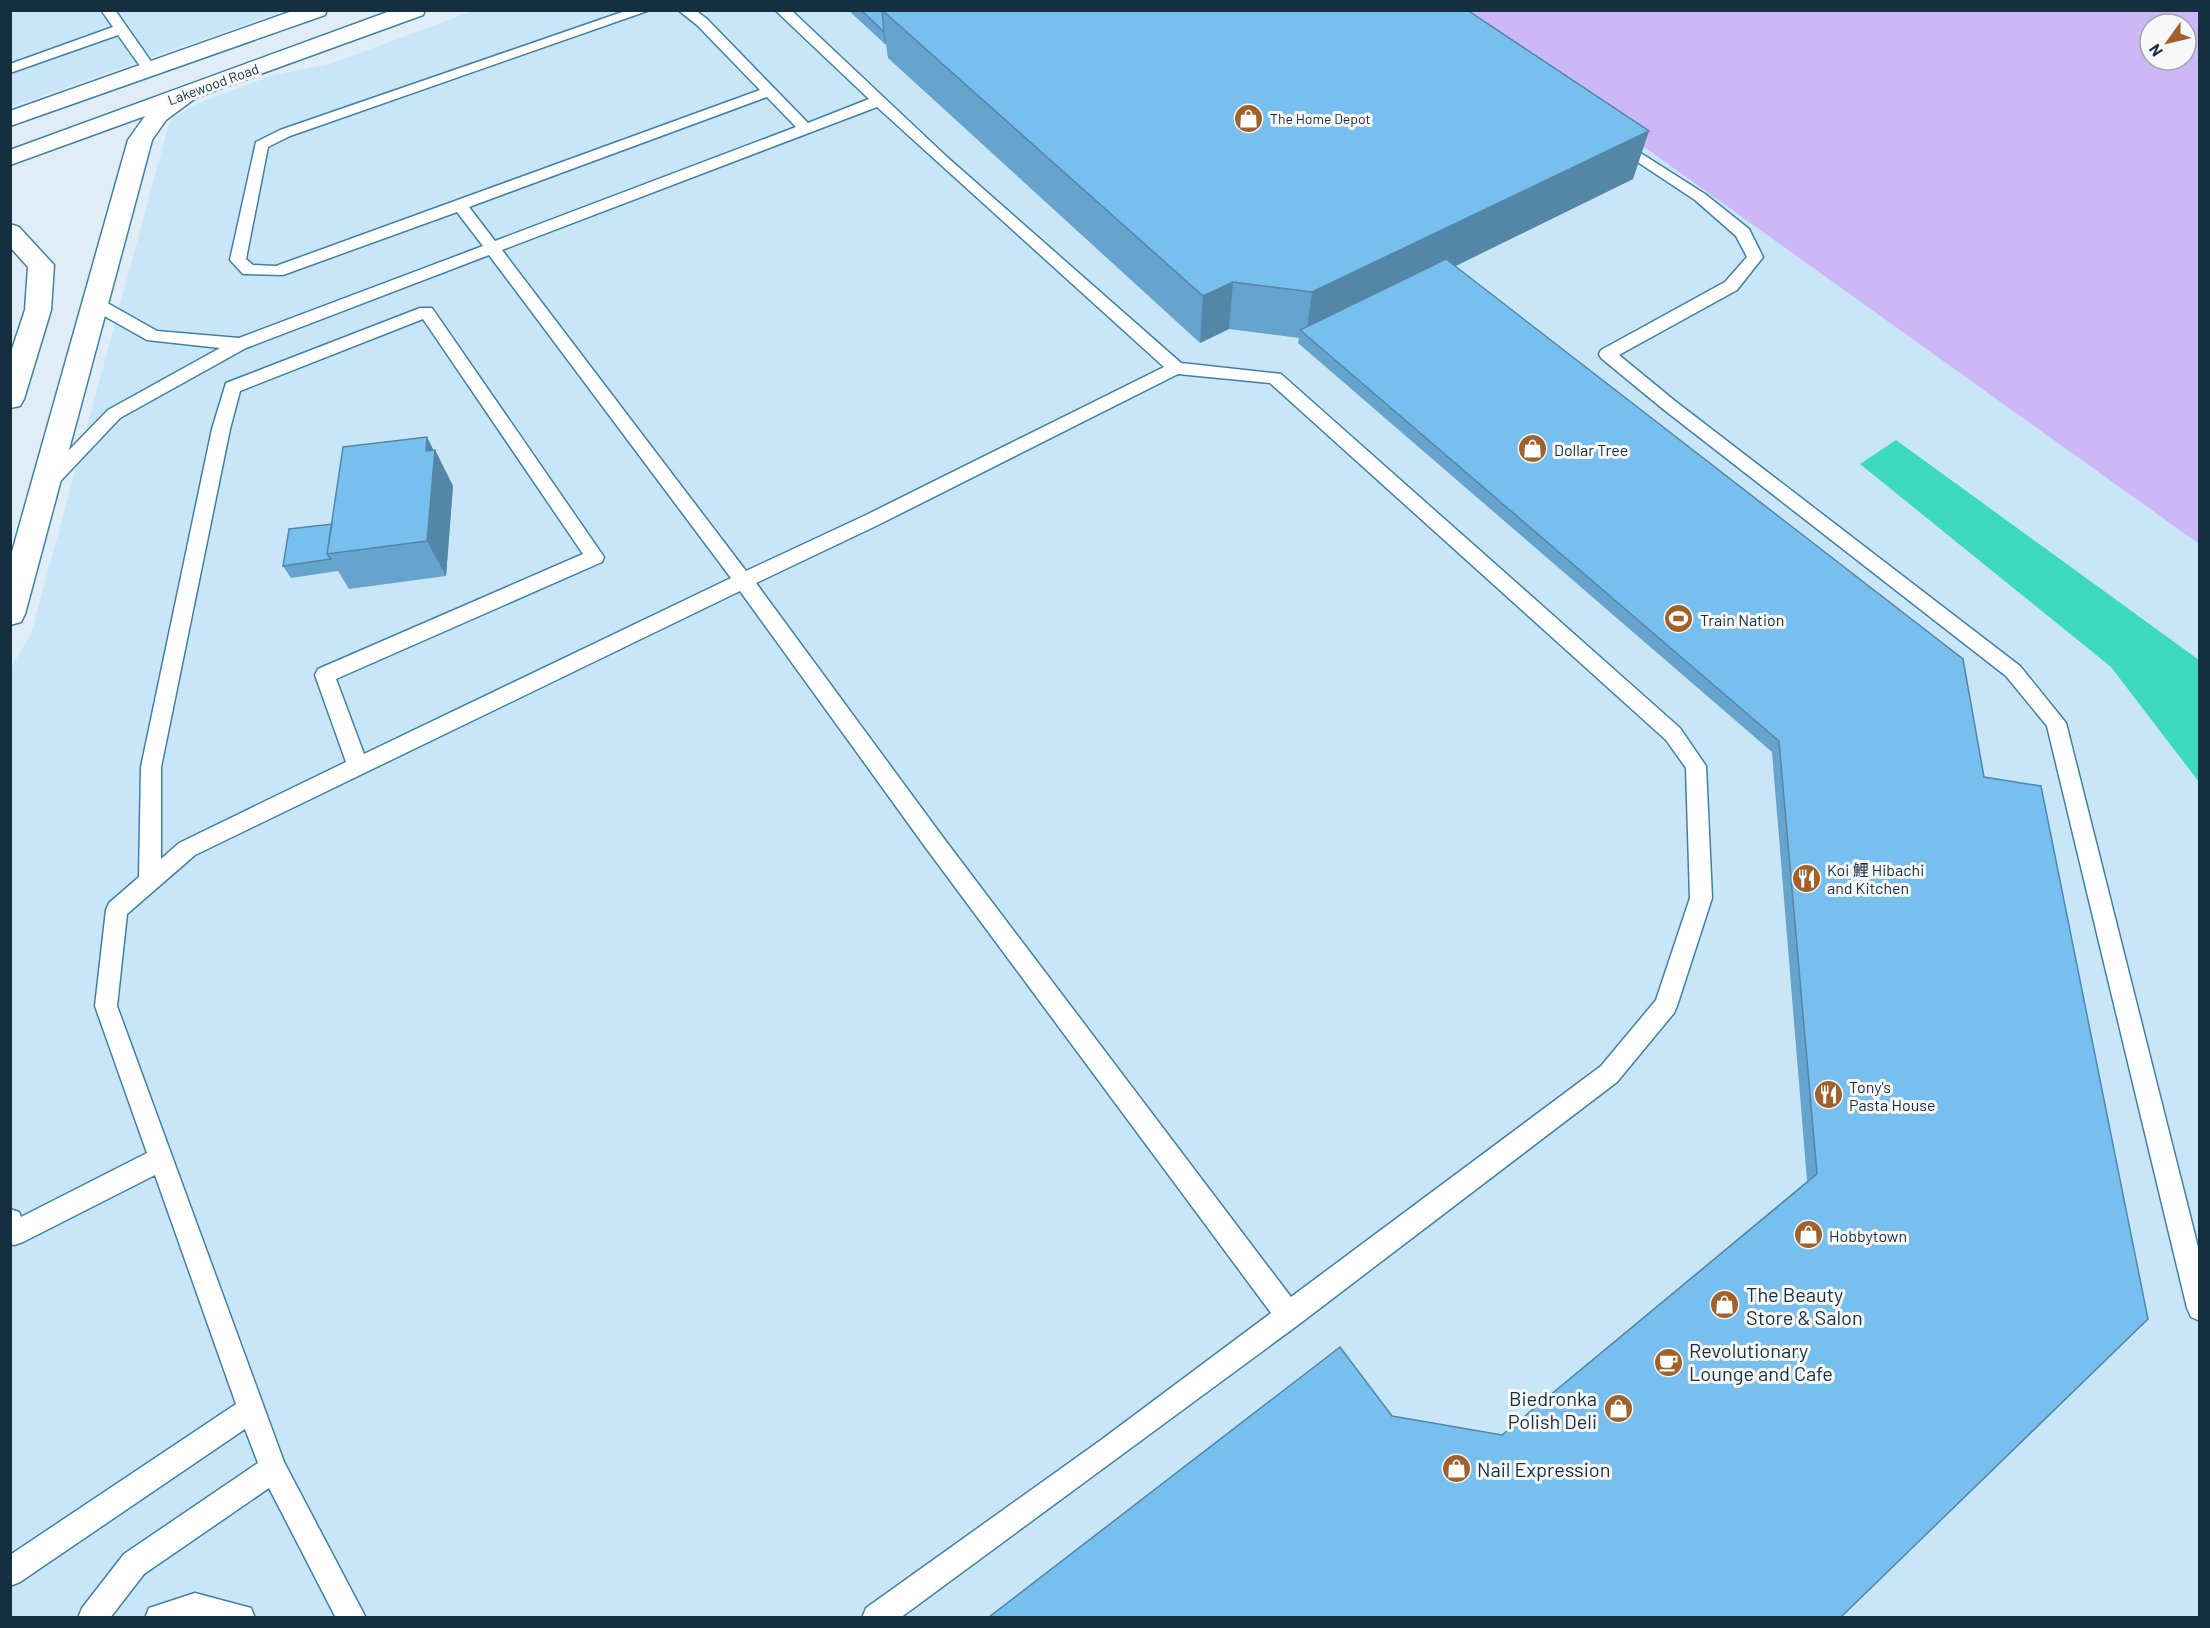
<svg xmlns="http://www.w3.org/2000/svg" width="2210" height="1628" viewBox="0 0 2210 1628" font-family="Barlow,'Noto Sans SC',sans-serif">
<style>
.built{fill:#c9e6f9}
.green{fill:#ccb8f7;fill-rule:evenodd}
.water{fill:#3cd9be}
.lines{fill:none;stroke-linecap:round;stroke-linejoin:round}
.service-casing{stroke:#3f80a9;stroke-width:3}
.trunk-casing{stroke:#3f80a9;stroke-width:3}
.service{fill:#fff;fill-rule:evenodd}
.trunk{fill:#fff;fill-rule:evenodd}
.wall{fill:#66a4ce}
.shaded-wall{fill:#5386a7}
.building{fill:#77bfef;stroke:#5386a7;stroke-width:1.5}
.labels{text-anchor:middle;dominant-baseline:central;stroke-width:6;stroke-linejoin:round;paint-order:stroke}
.far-street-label{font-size:14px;fill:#132f40;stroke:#f8f8f8}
.far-poi-label{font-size:14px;fill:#132f40;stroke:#f8f8f8;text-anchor:start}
.poi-label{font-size:16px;fill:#132f40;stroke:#f8f8f8;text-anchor:start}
.near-poi-label{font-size:20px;fill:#132f40;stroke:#f8f8f8;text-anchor:start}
</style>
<rect width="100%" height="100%" fill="#e0edf6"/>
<!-- built -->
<path class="built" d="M11,10l273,1 -273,96z
M473,11h981l745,533v1073h-2188l-1,-948 21,-35 137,-507 4,-8 24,-15 77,-29 57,-11z"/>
<!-- green -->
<path class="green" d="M1454,11h745v533zM2150,24h36v36h-36z"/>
<!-- water -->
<path class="water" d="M1896,440l303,220v122l-88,-115 -251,-203z"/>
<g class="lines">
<defs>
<path id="service" d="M101,10h14l42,60 -2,3h-10l-27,-38 -108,38v-9l103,-37z
M628,10h22l-360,126 -22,11 -22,112 7,6 23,1 484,-176 -63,-65 -19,-15h17l12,9 101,104 61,-24 -94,-89h16l156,147 234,206 100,11 399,354 26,38 6,132 -35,108 -3,7 -57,69 -319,243 -398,293h-38l4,-10 235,-168 170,-127 -345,-465 -186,-257 -545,264 -68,59 -10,92 167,456 82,156h-30l-67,-130 -125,86 -34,44h-32l4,-10 42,-54 134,-91 -13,-34 -225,153 -10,4v-31l226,-151 -81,-229 -132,67 -9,3 -4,-1v-35l9,3 2,5 126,-64 -52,-147 11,-96 3,-7 30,-26 2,-110 71,-338 14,-46 194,-75h12l172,249 -2,5 -266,117 28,75 367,-176 -242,-323 -243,93 -126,70 -68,72 -6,1 -6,-1 -3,-5 3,-5 68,-70 112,-62 -73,-8 -57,-32 -2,-4 2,-4h12l55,31 82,7 244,-92 -26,-34 -174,63 -40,-1 -13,-14 26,-118 24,-12zM767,97l29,30 -301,114 -26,-34zM877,107l287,260 -298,148 -120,56 -244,-321zM423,319l160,235 -265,115 -3,6 31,87 -167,81 -18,16v-92l69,-338 10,-38zM1178,374l92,9 396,357 20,28 4,130 -34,102 -55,66 -310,231 -349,-461 -186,-253 122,-58z
M1617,138l88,56 44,35 14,28 -26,33 -118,65 56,46 345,265 46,57 134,532v66l-9,-4 -4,-9 -140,-582 -41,-50 -343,-267 -62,-51 -2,-4 2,-4 124,-68 22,-25 -11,-21 -41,-36 -83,-55 -2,-3 2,-3z
M195,1593l56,15 4,10h-110l4,-10z"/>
<path id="trunk" d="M295,10h32l-2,5 -315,111v-15z
M393,10h32l-2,5 -226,82 -31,23 -14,20 -127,474 -4,8 -11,3v-66l118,-419 17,-24 -135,49v-15z
M10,224l9,3 35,38 -3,45 -27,89 -4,7 -10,2v-53l15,-45 3,-43 -18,-20z"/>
</defs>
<!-- service casing -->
<use href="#service" class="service-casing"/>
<!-- trunk casing -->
<use href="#trunk" class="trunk-casing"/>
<!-- service -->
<use href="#service" class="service"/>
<!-- trunk -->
<use href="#trunk" class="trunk"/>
</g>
<!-- wall -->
<path class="wall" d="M848,10h619l166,169 -178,87 508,393 -122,958 -449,-201 110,19 305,-254 -35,-429 -474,-409 1,-5 -70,-9 -29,14 -312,-285 -2,-14h-1z
M434,450h1l18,36 -7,90 -97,13 -11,-18 -47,7 -8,-12 49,-42z"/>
<!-- shaded-wall -->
<path class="shaded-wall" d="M883,31h1l2,13h-1z
M1649,131l-16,48 -324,159 -3,-3 6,-43z
M1233,282l-4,47 -29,14 3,-47z
M427,437l8,16v-3l18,36 -7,90 -19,-35 -1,-90z"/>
<!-- building -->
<path class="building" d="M861,10h21l2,21h-1z
M882,10h585l182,121 -337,161 -79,-10 -30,14z
M1446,259l517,400 21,118 57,9 107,533 -307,298h-852l351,-270 52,69 110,19 315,-261 -38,-433 -479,-411z
M427,437l-1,14 9,-1 -8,91 -100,13 16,-107z
M332,524l-5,30 4,5 -48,7 6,-37z"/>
<!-- icons -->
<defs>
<symbol id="shop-disc" viewBox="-11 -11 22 22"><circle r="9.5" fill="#a1612a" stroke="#f8f8f8"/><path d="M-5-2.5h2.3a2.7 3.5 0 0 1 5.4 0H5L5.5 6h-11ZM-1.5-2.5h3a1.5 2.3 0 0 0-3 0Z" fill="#fff"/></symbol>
<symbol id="stadium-disc" viewBox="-11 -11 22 22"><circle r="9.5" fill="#a1612a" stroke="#f8f8f8"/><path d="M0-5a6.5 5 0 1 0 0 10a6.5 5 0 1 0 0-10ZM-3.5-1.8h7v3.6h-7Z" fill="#fff"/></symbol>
<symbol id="restaurant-disc" viewBox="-11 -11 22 22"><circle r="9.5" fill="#a1612a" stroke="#f8f8f8"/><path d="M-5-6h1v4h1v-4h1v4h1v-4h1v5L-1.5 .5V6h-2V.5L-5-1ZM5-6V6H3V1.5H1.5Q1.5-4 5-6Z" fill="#fff"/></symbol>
<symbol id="cafe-disc" viewBox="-11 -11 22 22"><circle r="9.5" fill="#a1612a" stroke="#f8f8f8"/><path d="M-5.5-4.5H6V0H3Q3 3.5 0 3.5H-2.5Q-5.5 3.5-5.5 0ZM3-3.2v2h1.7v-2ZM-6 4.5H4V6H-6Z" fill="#fff"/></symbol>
</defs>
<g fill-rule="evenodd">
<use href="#shop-disc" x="1232" y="102" width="33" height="33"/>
<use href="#shop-disc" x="1516" y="432" width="33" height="33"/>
<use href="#stadium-disc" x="1662" y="602" width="33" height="33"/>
<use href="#restaurant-disc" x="1790" y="862" width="33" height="33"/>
<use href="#restaurant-disc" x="1812" y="1078" width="33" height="33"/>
<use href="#shop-disc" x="1792" y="1218" width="33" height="33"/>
<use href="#shop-disc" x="1708" y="1288" width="33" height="33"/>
<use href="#cafe-disc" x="1652" y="1346" width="33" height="33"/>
<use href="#shop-disc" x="1602" y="1392" width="33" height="33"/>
<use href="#shop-disc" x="1440" y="1452" width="33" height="33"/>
</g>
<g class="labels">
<!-- far-street labels -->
<g class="far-street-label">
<text transform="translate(213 84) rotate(-20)">Lakewood Road</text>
</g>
<!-- far-poi labels -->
<g class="far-poi-label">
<text x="1270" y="118">The Home Depot</text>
</g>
<!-- poi labels -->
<g class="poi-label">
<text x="1554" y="449">Dollar Tree</text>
<text x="1700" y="619">Train Nation</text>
<text x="1827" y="869">Koi 鯉 Hibachi<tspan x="1827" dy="18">and Kitchen</tspan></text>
<text x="1849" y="1086">Tony's<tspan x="1849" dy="18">Pasta House</tspan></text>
<text x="1829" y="1235">Hobbytown</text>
</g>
<!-- near-poi labels -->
<g class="near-poi-label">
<text x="1746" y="1294">The Beauty<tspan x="1746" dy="23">Store &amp; Salon</tspan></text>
<text x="1689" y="1350">Revolutionary<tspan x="1689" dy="23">Lounge and Cafe</tspan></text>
<text x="1597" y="1398" text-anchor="end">Biedronka<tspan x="1597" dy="23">Polish Deli</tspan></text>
<text x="1477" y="1469">Nail Expression</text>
</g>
</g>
<!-- border -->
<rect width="2210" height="1628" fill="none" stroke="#132f40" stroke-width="24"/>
<!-- north arrow -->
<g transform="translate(2168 42) rotate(236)"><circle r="28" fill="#f8f8f8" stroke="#9ca8ae" stroke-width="1.5"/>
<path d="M0-4.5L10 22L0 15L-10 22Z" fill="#a1612a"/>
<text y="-9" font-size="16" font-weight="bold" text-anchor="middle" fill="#132f40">N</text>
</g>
</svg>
